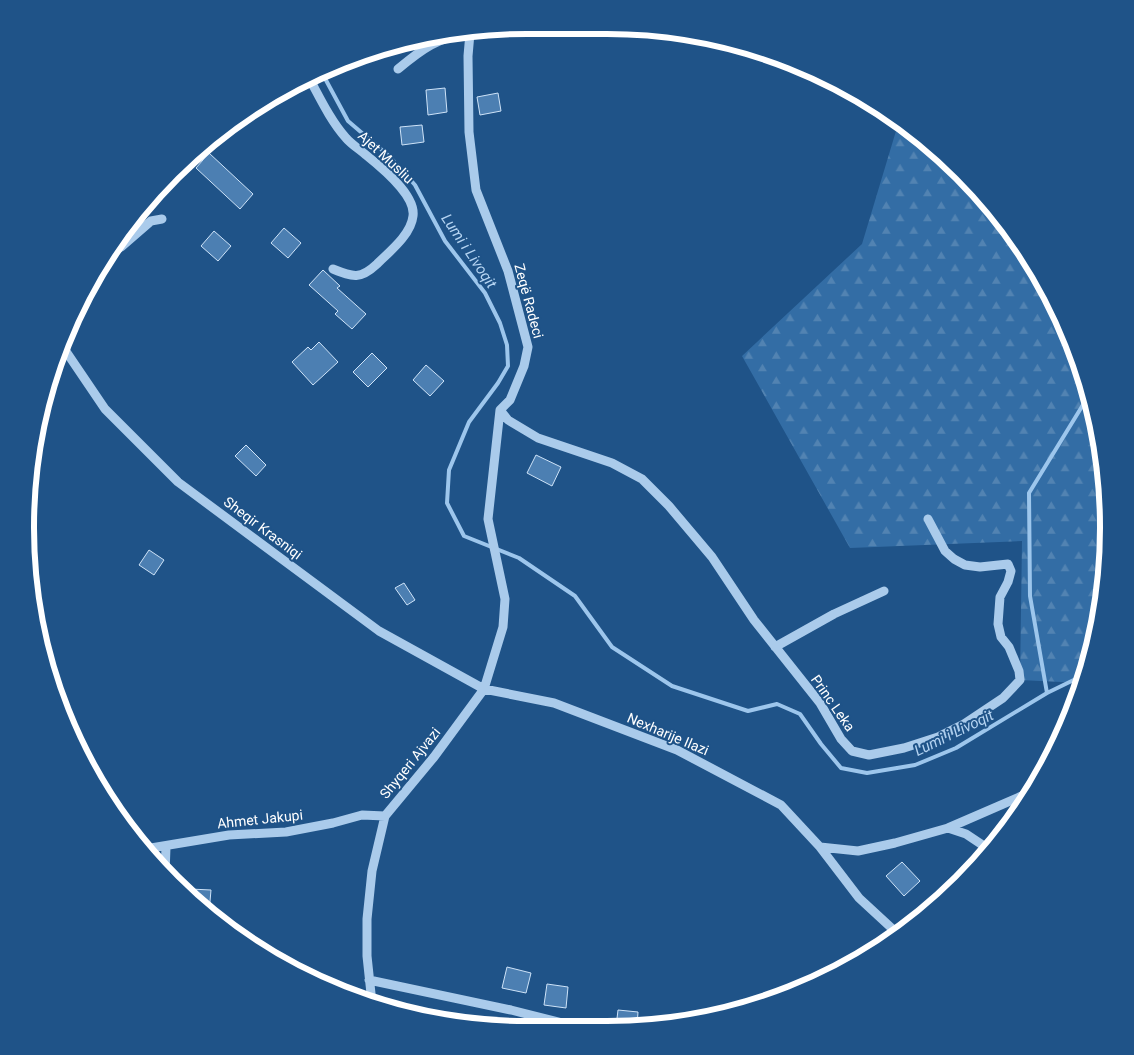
<svg xmlns="http://www.w3.org/2000/svg" width="1134" height="1055" viewBox="0 0 1134 1055" font-family="Roboto,sans-serif">
<style>
.forest{fill:url(#forest-firs)}
.lines{fill:none;stroke-linecap:round;stroke-linejoin:round}
.stream{stroke:#9dc6ec;stroke-width:4}
.building{fill:#4c7fb2;stroke:#cee3f8}
.minor{stroke:#aacbeb;stroke-width:9}
.labels{text-anchor:middle;dominant-baseline:central;stroke-width:4;stroke-linejoin:round;paint-order:stroke}
.street-label{font-size:14px;fill:#fff;stroke:#1f5388}
.water-label{font-size:15px;font-style:italic;fill:#b5d4f2;stroke:#1f5388}
.rim{fill:none;stroke:#fff;stroke-width:6}
</style>
<defs>
<pattern id="forest-firs" width="22" height="20" patternUnits="userSpaceOnUse" patternTransform="scale(1.25)"><rect width="22" height="20" fill="#336da5"/><path d="M5 1l3.5 6h-7zM16 11l3.5 6h-7z" fill="#5283b2"/></pattern>
</defs>
<rect width="100%" height="100%" fill="#1f5388"/>
<!-- forest -->
<path class="forest" d="M899,121l13,8 72,67 58,80 40,90 23,96 3,98 -16,97 -10,26 -62,-3 2,-139 -172,7 -108,-192 120,-112z"/>
<g class="lines">
<!-- stream -->
<path class="stream" d="M321,71l27,50 42,36 25,28 30,56 40,52 15,30 7,22 1,21 -10,17 -29,39 -20,48 -2,33 17,33 55,22 56,38 37,51 60,39 76,25 29,-7 23,10 21,30 20,24 26,5 48,-8 41,-17 91,-55 39,-19
M1047,693l-17,-97 -1,-103 60,-98"/>
</g>
<!-- building -->
<path class="building" d="M445,88l2,24 -19,3 -2,-25z
M498,93l3,18 -21,4 -3,-18z
M422,125l2,17 -22,3 -2,-18z
M209,153l44,41 -13,15 -44,-41z
M284,228l17,15 -13,15 -17,-15z
M214,231l17,15 -13,15 -17,-15z
M323,270l17,16 -3,2 29,26 -14,15 -17,-15 3,-3 -29,-26z
M319,342l19,20 -25,23 -21,-23 16,-15 3,3z
M372,353l15,15 -19,19 -15,-15z
M426,365l18,16 -14,15 -17,-16z
M246,445l20,20 -10,11 -21,-20z
M536,455l25,12 -9,19 -25,-13z
M149,550l15,10 -10,15 -15,-10z
M404,583l11,17 -8,5 -12,-17z
M902,862l18,19 -16,15 -18,-20z
M190,889l21,1 -2,23 -20,-16z
M507,967l24,6 -5,20 -24,-5z
M547,984l21,3 -2,21 -22,-3z
M618,1010l20,2 -1,15h-21z"/>
<g class="lines">
<!-- minor -->
<path class="minor" d="M398,69c24,-20 40,-32 72,-36
M308,76c11,20 22,44 38,62 5,6 13,11 20,17 15,12 50,40 47,61 -2,19 -24,36 -36,48 -17,16 -24,13 -44,5
M108,255l13,-8 30,-26 11,-2
M63,347l42,62 73,73 201,149 105,58 70,14 123,47 104,55 39,42 39,51 39,36
M500,410l8,10 30,18 74,25 30,16 27,27 43,51 42,63 66,83 21,36 11,12 17,4 35,-7 34,-11 26,-13 39,-26 17,-18 -1,-9 -10,-24 -8,-10 -3,-13 2,-27 8,-15 3,-11 -3,-7 -28,3 -15,-2 -11,-6 -9,-8 -17,-32
M775,647l59,-33 50,-23
M948,828l18,6 24,16
M820,847l38,4 37,-8 53,-15 83,-36
M145,849l84,-14 57,-3 47,-9 29,-8 23,1
M165,874l1,-27
M369,980l142,30 71,18
M372,1003l-5,-47v-37l5,-48 13,-55 49,-59 50,-68 19,-62 2,-28 -17,-80 12,-109 10,-10 14,-34 4,-19 -20,-76 -32,-81 -7,-58 -1,-76 2,-23"/>
</g>
<g class="labels">
<!-- street labels -->
<g class="street-label">
<text transform="translate(386 157) rotate(43)">Ajet Musliu</text>
<text transform="translate(529 301) rotate(75)">Zeqë Radeci</text>
<text transform="translate(263 528) rotate(37)">Sheqir Krasniqi</text>
<text transform="translate(833 703) rotate(55)">Princ Leka</text>
<text transform="translate(668 734) rotate(23)">Nexharije Ilazi</text>
<text transform="translate(410 763) rotate(-51)">Shyqeri Ajvazi</text>
<text transform="translate(260 819) rotate(-6)">Ahmet Jakupi</text>
</g>
<!-- water labels -->
<g class="water-label">
<text transform="translate(469 251) rotate(56)">Lumi i Livoqit</text>
<text transform="translate(954 733) rotate(-26)">Lumi i Livoqit</text>
</g>
</g>
<!-- crop -->
<path d="M0 0H1134V1055H0ZM527 34H607A493 493 0 0 1 1100 527V528A493 493 0 0 1 607 1021H527A493 493 0 0 1 34 528V527A493 493 0 0 1 527 34Z" fill="#1f5388" fill-rule="evenodd"/>
<path class="rim" d="M527 34H607A493 493 0 0 1 1100 527V528A493 493 0 0 1 607 1021H527A493 493 0 0 1 34 528V527A493 493 0 0 1 527 34Z"/>
</svg>
